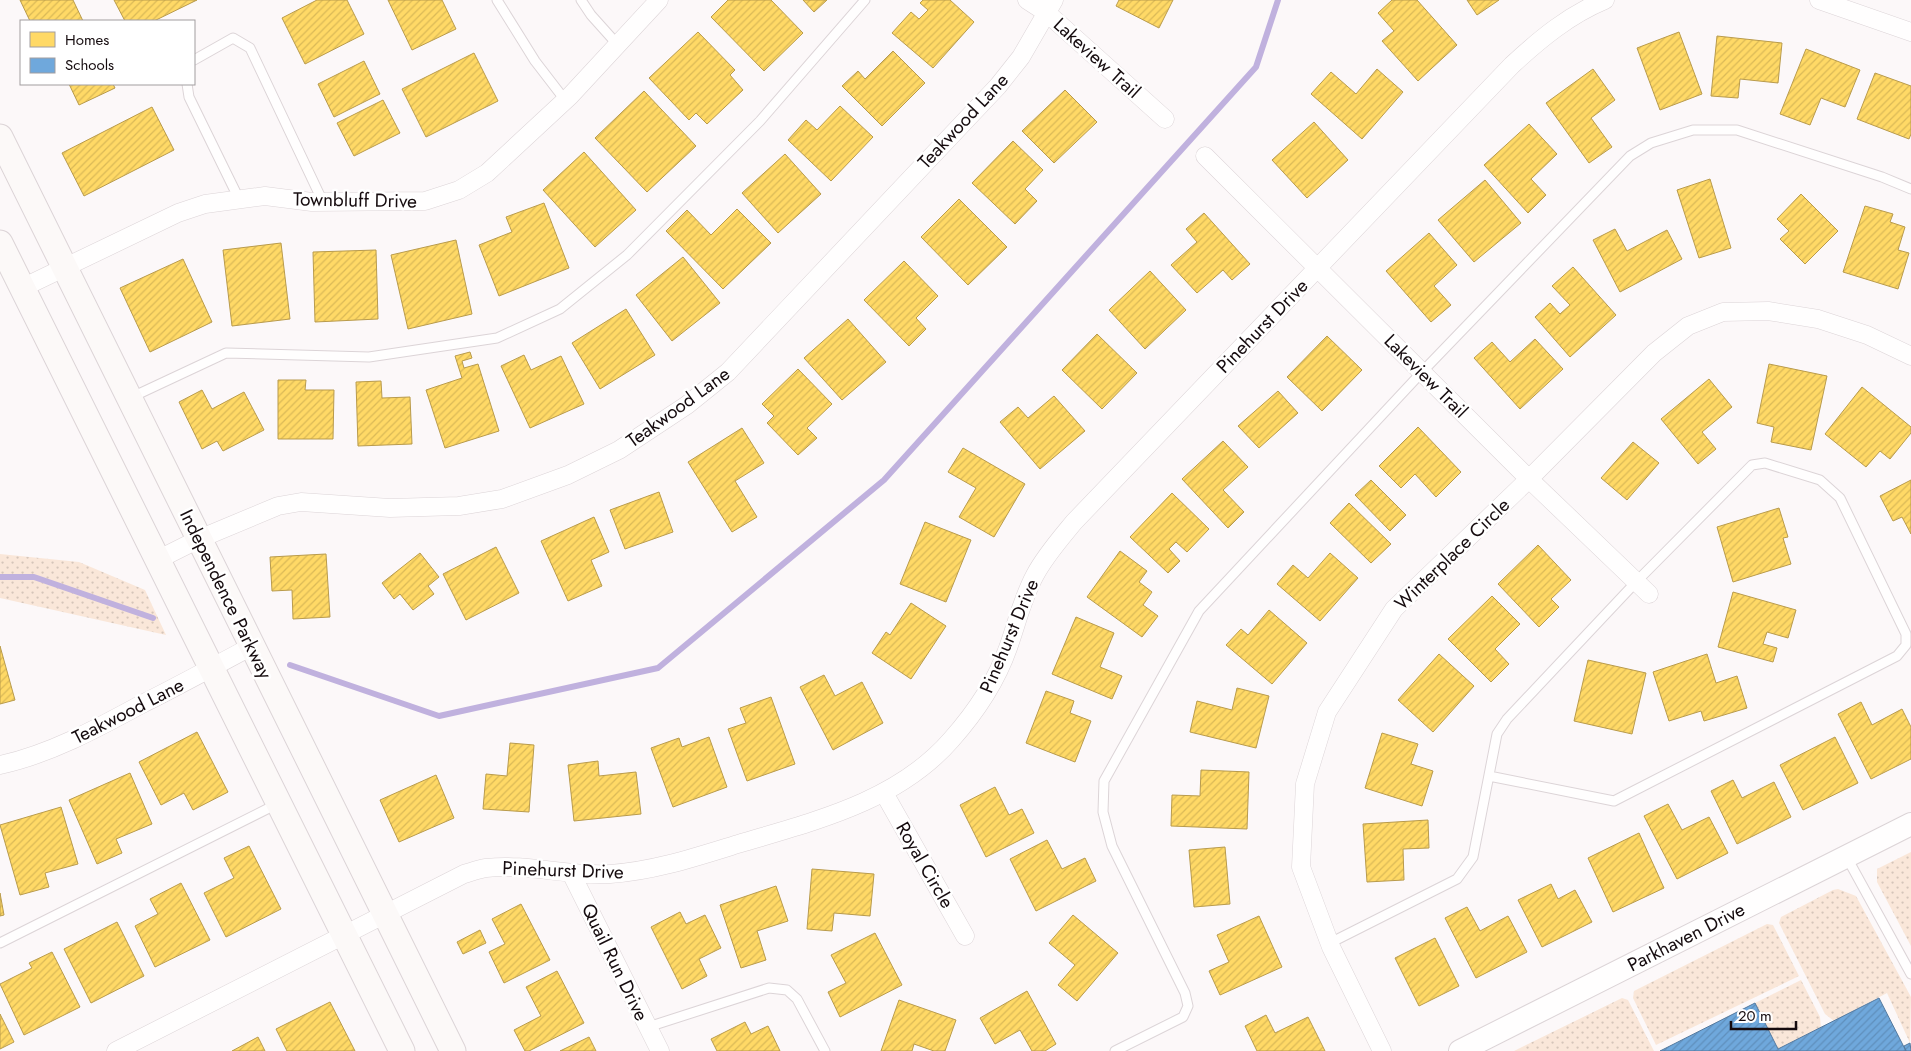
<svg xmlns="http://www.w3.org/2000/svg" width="1911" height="1051" viewBox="0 0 1911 1051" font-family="Jost,sans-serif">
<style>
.green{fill:url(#green-dots)}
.homes{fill:url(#homes-hatch);stroke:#b99b4c}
.schools{fill:url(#schools-hatch);stroke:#54799e}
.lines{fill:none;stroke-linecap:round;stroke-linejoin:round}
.stream{stroke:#c0b1de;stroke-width:6}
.service-casing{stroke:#dcd4d7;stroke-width:11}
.minor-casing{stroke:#dcd4d7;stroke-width:19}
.tertiary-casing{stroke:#dcd4d7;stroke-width:24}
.secondary-casing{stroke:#dcd4d7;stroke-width:27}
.service{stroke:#fffefe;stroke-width:9}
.minor{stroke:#fffefe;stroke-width:18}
.tertiary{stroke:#fffefe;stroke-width:22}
.secondary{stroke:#fcf9f8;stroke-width:25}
.labels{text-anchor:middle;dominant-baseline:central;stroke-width:5;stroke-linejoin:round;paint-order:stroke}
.street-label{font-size:19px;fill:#150b0e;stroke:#fff}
</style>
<defs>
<pattern id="green-dots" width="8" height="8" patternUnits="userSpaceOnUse" patternTransform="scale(1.25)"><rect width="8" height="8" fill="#fae7d9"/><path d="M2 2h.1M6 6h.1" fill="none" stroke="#d5c5b9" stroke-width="1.8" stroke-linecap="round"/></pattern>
<pattern id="homes-hatch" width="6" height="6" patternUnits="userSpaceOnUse" patternTransform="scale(1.25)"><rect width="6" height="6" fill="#ffd966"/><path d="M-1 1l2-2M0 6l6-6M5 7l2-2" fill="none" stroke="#dab957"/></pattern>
<pattern id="schools-hatch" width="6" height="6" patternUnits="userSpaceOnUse" patternTransform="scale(1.25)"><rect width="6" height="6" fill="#6fa8dc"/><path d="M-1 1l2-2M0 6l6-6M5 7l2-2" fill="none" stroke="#5f8fbc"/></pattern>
</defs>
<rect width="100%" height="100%" fill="#fcf8f9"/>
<!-- green -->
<path class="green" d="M0,554l79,8 66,28 21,45 -166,-37z
M1911,852v94l-34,-64v-13z
M1838,889l18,7 55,101 -1,46 -23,-50 -53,28 -9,-7 -46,-91 2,-6 52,-27z
M1767,924l6,1 26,51 -143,69 -23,-47 1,-7z
M1801,980l19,37 1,11 -43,21 -23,-46z
M1622,998l6,2 26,51h-140z"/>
<!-- homes -->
<path class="homes" d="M20,0h53l10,21h-53z
M114,0h83l-43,21h-29z
M317,0h30l17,34 -59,30 -23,-46z
M388,0h54l14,29 -44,21z
M728,0h43l32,33 -39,38 -53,-54z
M803,0h24l-13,12z
M923,0h27l24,22 -41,46 -41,-35 19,-21 8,7 9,-9 -8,-7z
M1119,0h54l-14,28 -43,-22z
M1392,0h25l40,45 -39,36 -36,-40 12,-10 -16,-18z
M1467,0h32l-22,15z
M698,32l37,38 -5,5 13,15 -36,34 -11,-11 -7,7 -40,-42z
M1679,32l23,62 -42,16 -23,-62z
M1717,36l65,7 -4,40 -38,-4 -2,19 -27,-2z
M1806,49l54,21 -15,37 -24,-9 -11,27 -30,-11z
M893,51l32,32 -43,43 -40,-40 16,-15 7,8z
M474,53l24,48 -72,36 -24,-48z
M364,61l16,33 -46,23 -16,-33z
M1377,69l26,23 -41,47 -51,-45 20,-22 25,22z
M1593,69l22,31 -24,18 21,29 -23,16 -43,-60z
M1875,73l36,13v48l-2,5 -52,-20z
M69,84h44l2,4 -36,17z
M1065,90l32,32 -43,41 -32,-32z
M644,91l52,55 -49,46 -52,-54z
M383,100l17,33 -46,23 -17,-33z
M840,106l33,31 -42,44 -43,-41 18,-20 11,10z
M152,107l22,43 -90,46 -22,-43z
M1314,122l34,38 -41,38 -35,-38z
M1529,124l28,30 -26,25 15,16 -18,18 -44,-48z
M1013,141l30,29 -18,19 12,12 -22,23 -43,-41z
M584,152l52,58 -41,37 -52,-57z
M785,154l36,40 -43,39 -36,-40z
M1710,179l21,69 -32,10 -22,-68z
M1485,180l36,43 -47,39 -36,-42z
M1801,194l37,37 -33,33 -25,-25 9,-8 -12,-12z
M959,199l48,48 -39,38 -47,-48z
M544,203l25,65 -70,28 -20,-51 33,-13 -6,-15z
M1865,206l28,8 -3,8 15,5 -7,23 11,3 -11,36 -55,-17z
M737,209l34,34 -48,46 -57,-58 21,-21 24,25z
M1204,213l46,51 -18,16 -9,-10 -26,23 -26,-28 26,-23 -11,-13z
M1615,229l12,22 40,-21 15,29 -62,33 -27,-52z
M1429,233l28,32 -23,21 17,19 -20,17 -45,-51z
M456,240l16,74 -64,15 -17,-74z
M281,243l9,76 -58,7 -9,-76z
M376,250l2,69 -63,3 -2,-70z
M683,257l37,46 -48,38 -36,-46z
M183,259l29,63 -62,30 -30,-64z
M904,261l34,35 -22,22 10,11 -17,17 -45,-46z
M1573,267l43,48 -46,42 -35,-40 15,-14 10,11 10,-9 -18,-19z
M1150,271l36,39 -41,39 -36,-39z
M626,309l29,46 -55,34 -28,-46z
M848,319l38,43 -44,38 -38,-42z
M1097,334l40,39 -35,36 -40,-39z
M1327,336l35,34 -40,41 -35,-34z
M1535,339l28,30 -43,40 -46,-51 18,-16 18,20z
M470,352l2,6 -10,3 2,7 14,-4 21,67 -54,17 -19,-58 36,-12 -7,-22z
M524,355l7,15 30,-14 23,48 -54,24 -29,-62z
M1769,364l58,12 -16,74 -40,-8 3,-15 -17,-4z
M798,369l34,35 -25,24 10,10 -19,17 -31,-32 7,-7 -12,-12z
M1709,379l23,28 -30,25 14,17 -18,15 -37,-45z
M278,380h28l-1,10h29l-1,49h-55z
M381,381l1,17 28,-1 2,47 -54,2 -2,-64z
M1862,387l49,40v6l-21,26 -10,-8 -14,16 -41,-33z
M202,390l10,19 32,-17 20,38 -41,21 -6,-10 -15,8 -23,-47z
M1278,391l20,22 -39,35 -21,-22z
M1054,396l31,35 -45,38 -40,-47 18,-15 10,11z
M1418,427l43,45 -25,25 -21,-23 -14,14 -22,-22z
M742,428l22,35 -29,18 22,36 -25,15 -44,-70z
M1223,441l25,26 -25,23 21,22 -16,16 -46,-49z
M1633,442l26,21 -32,37 -26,-22z
M963,448l62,36 -31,53 -35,-20 17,-29 -28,-16z
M1371,480l35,35 -16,16 -35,-36z
M1911,480v54l-9,-17 -9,4 -13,-25z
M659,492l14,40 -48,17 -15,-39z
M1172,493l37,36 -22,23 -11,-10 -7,7 11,12 -12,12 -38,-36z
M1349,503l42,41 -20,19 -41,-40z
M1779,508l9,29 -5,1 8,26 -58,18 -16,-55z
M594,517l15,35 -18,8 11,26 -34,15 -27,-60z
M925,522l46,18 -25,62 -46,-18z
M1538,545l33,35 -20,19 8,8 -20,20 -41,-43z
M496,547l23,46 -53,27 -23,-46z
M1120,551l27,20 -8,11 13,10 -9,13 15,11 -16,21 -55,-40z
M420,553l19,24 -11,9 6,8 -21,16 -13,-16 -6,5 -12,-16z
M1330,553l28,25 -38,43 -43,-37 16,-19 15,13z
M326,554l4,63 -37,2 -1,-29 -20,1 -2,-34z
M1733,592l63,18 -8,28 -21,-6 -4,12 14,4 -4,14 -55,-15z
M1492,596l28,28 -25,25 14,15 -18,18 -43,-43z
M911,603l35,23 -35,53 -39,-26 14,-21 4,3z
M1269,610l38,33 -35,41 -46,-39 15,-16 7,6z
M1076,617l38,16 -14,34 22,9 -10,23 -60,-25z
M0,646l15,54 -15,4z
M1439,654l35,32 -41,46 -35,-32z
M1707,654l9,29 21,-7 10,32 -43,13 -3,-10 -32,10 -16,-49z
M1588,660l58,13 -14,61 -58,-13z
M824,675l11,21 27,-14 21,41 -50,27 -33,-63z
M1237,688l32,8 -13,52 -66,-16 7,-31 35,9z
M1046,691l28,10 -4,12 21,8 -16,41 -49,-19z
M771,697l24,67 -48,17 -19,-52 18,-6 -6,-15z
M1861,702l11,23 30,-16 9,18v32l-40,20 -33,-65z
M197,732l31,60 -35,18 -9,-17 -23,12 -22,-43z
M1382,733l36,11 -7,20 22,7 -11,35 -57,-18z
M709,737l18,50 -54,20 -22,-59 28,-10 3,9z
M1835,737l23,46 -55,27 -23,-45z
M510,743l24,2 -5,67 -46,-3 3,-35 21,2z
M598,761l1,15 37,-4 5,42 -67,7 -6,-56z
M1201,770l48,2 -2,57 -76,-3 1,-31 28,1z
M130,773l22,51 -36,15 6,14 -25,11 -28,-64z
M436,775l18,43 -55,24 -19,-42z
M1733,780l9,18 32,-16 17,35 -54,27 -26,-53z
M995,787l14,28 13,-6 12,24 -48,24 -26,-52z
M1668,804l14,26 27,-13 19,36 -51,26 -33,-63z
M61,807l17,57 -33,9 4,14 -29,8 -20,-70z
M1428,820l1,28 -26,1 1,31 -37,2 -4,-58z
M1639,833l25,55 -51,24 -25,-54z
M1047,840l15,29 23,-11 11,23 -60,30 -26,-52z
M249,846l32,63 -55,28 -22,-44 30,-15 -10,-20z
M1225,847l5,57 -36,3 -5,-57z
M812,869l62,5 -4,42 -36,-3 -2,18 -25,-2z
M181,883l29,57 -55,27 -20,-41 23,-12 -8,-15z
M1551,884l7,15 17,-9 17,32 -50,25 -24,-47z
M776,886l12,35 -31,10 9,29 -25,8 -21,-63z
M0,893l4,22 -4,1z
M521,904l29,56 -46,23 -15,-31 16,-8 -13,-25z
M1467,907l13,24 28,-15 19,36 -51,26 -31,-60z
M680,912l6,12 19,-9 16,33 -22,11 8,17 -25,13 -31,-62z
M1073,915l45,38 -41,48 -19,-16 17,-20 -26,-22z
M1259,916l23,51 -62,28 -11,-24 20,-9 -12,-27z
M117,922l27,54 -53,27 -27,-54z
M480,930l6,13 -23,11 -6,-12z
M875,933l27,52 -62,32 -12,-25 18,-9 -15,-28z
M1435,938l24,48 -40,20 -24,-48z
M52,952l28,55 -56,28 -24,-51 32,-16 -3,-5z
M557,971l27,52 -55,28h-4l-11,-21 27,-14 -15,-29z
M1027,991l29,53 -11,7h-13l-12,-21 -25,14 -15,-26z
M899,1000l57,20 -11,31h-11l-20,-7 -2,7h-31z
M330,1002l25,49h-68l-11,-22z
M0,1014l14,28 -14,7z
M1266,1015l9,18 33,-16 17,34h-68l-12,-25z
M745,1022l6,12 17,-8 12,25h-63l-6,-12z
M258,1037l7,14h-33z
M589,1037l7,14h-36z"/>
<!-- schools -->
<path class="schools" d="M1879,998l27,53h-246l95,-48 23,46z
M1910,1043l1,8h-5l-2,-5z"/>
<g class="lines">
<!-- stream -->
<path class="stream" d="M0,577h34l119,41
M290,665l149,51 219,-48 226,-188 372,-413 22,-67"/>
<defs>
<path id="service" d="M497,0l38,61 30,39
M581,0l10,15 26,29
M194,60l39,-22 17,10 73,154
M187,84l2,13 50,102
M132,397l94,-44 143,4 128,-19 63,-29 67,-54 133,-134 105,-121
M1846,856l65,118
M0,943l277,-139
M1330,943l127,-64 16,-22 24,-123 10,-15 129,-137 116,-117 13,-2 55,17 20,18 66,136v11l-9,11 -283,145 -125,-25
M648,1027l121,-39 18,2 10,9 28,52
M1115,1051l68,-34 5,-11 -3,-13 -73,-147 -9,-34 1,-31 95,-170 223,-239 208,-216 21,-13 42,-13h44l145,47 29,12"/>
<path id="minor" d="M1027,0l20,13 118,106
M1819,0l92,32
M1205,156l324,323 120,115
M22,288l156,-75 27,-9 60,-8 47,6 113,-1 34,-11 28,-17 83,-77 89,-96
M157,560l42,-21 79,-33 23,-4 89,6 69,-2 43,-7 66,-24 51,-25 68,-45 41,-33 270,-286 23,-29 33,-57
M0,765c50,-11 96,-36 140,-60 38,-19 75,-39 112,-59
M884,793l81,143
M571,873l89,178
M116,1051l348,-177c7,-2 15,-5 22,-6 42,-5 83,9 124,6 44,-3 86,-17 128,-30 76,-23 159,-42 213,-104 24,-27 45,-58 57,-92 9,-25 14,-49 27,-73 10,-19 25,-36 39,-53l438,-457c28,-26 57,-50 93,-65
M1382,1051l-51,-104 -30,-80 4,-83 22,-72 67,-103 135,-130 125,-126 34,-27 35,-14 45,-1 50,8 49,16 44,21"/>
<path id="tertiary" d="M1460,1051l451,-227"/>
<path id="secondary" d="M0,137l453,914
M0,243l402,808"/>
</defs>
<!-- service casing -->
<use href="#service" class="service-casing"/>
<!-- minor casing -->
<use href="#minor" class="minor-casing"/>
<!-- tertiary casing -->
<use href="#tertiary" class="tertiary-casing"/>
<!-- secondary casing -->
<use href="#secondary" class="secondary-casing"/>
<!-- service -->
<use href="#service" class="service"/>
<!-- minor -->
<use href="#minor" class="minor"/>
<!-- tertiary -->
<use href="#tertiary" class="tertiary"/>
<!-- secondary -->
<use href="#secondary" class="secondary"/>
</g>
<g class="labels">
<!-- street labels -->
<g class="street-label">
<text transform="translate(1097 58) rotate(42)">Lakeview Trail</text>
<text transform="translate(963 121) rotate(-47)">Teakwood Lane</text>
<text transform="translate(355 200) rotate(1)">Townbluff Drive</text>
<text transform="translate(1262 326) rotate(-46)">Pinehurst Drive</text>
<text transform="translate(1426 376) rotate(45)">Lakeview Trail</text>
<text transform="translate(678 407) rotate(-36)">Teakwood Lane</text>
<text transform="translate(1452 554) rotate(-44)">Winterplace Circle</text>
<text transform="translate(226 594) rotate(64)">Independence Parkway</text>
<text transform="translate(1009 636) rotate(-67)">Pinehurst Drive</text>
<text transform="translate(128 711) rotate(-27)">Teakwood Lane</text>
<text transform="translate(925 865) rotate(60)">Royal Circle</text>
<text transform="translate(563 870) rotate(2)">Pinehurst Drive</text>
<text transform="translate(1686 937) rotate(-27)">Parkhaven Drive</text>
<text transform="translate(615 962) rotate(64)">Quail Run Drive</text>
</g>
</g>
<!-- legend -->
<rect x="20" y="20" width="175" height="65" fill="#ffffff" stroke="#a19d9f"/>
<rect x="30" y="32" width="25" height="15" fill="#ffd966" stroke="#a19d9f"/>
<text x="65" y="45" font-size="15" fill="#150b0e">Homes</text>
<rect x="30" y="58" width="25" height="15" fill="#6fa8dc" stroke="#a19d9f"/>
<text x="65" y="70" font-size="15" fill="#150b0e">Schools</text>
<!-- scale -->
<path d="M1731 1021v8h65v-8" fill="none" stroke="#150b0e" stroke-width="2.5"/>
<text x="1738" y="1021" font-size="15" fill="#150b0e" stroke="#ffffff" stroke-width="4" paint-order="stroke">20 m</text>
</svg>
